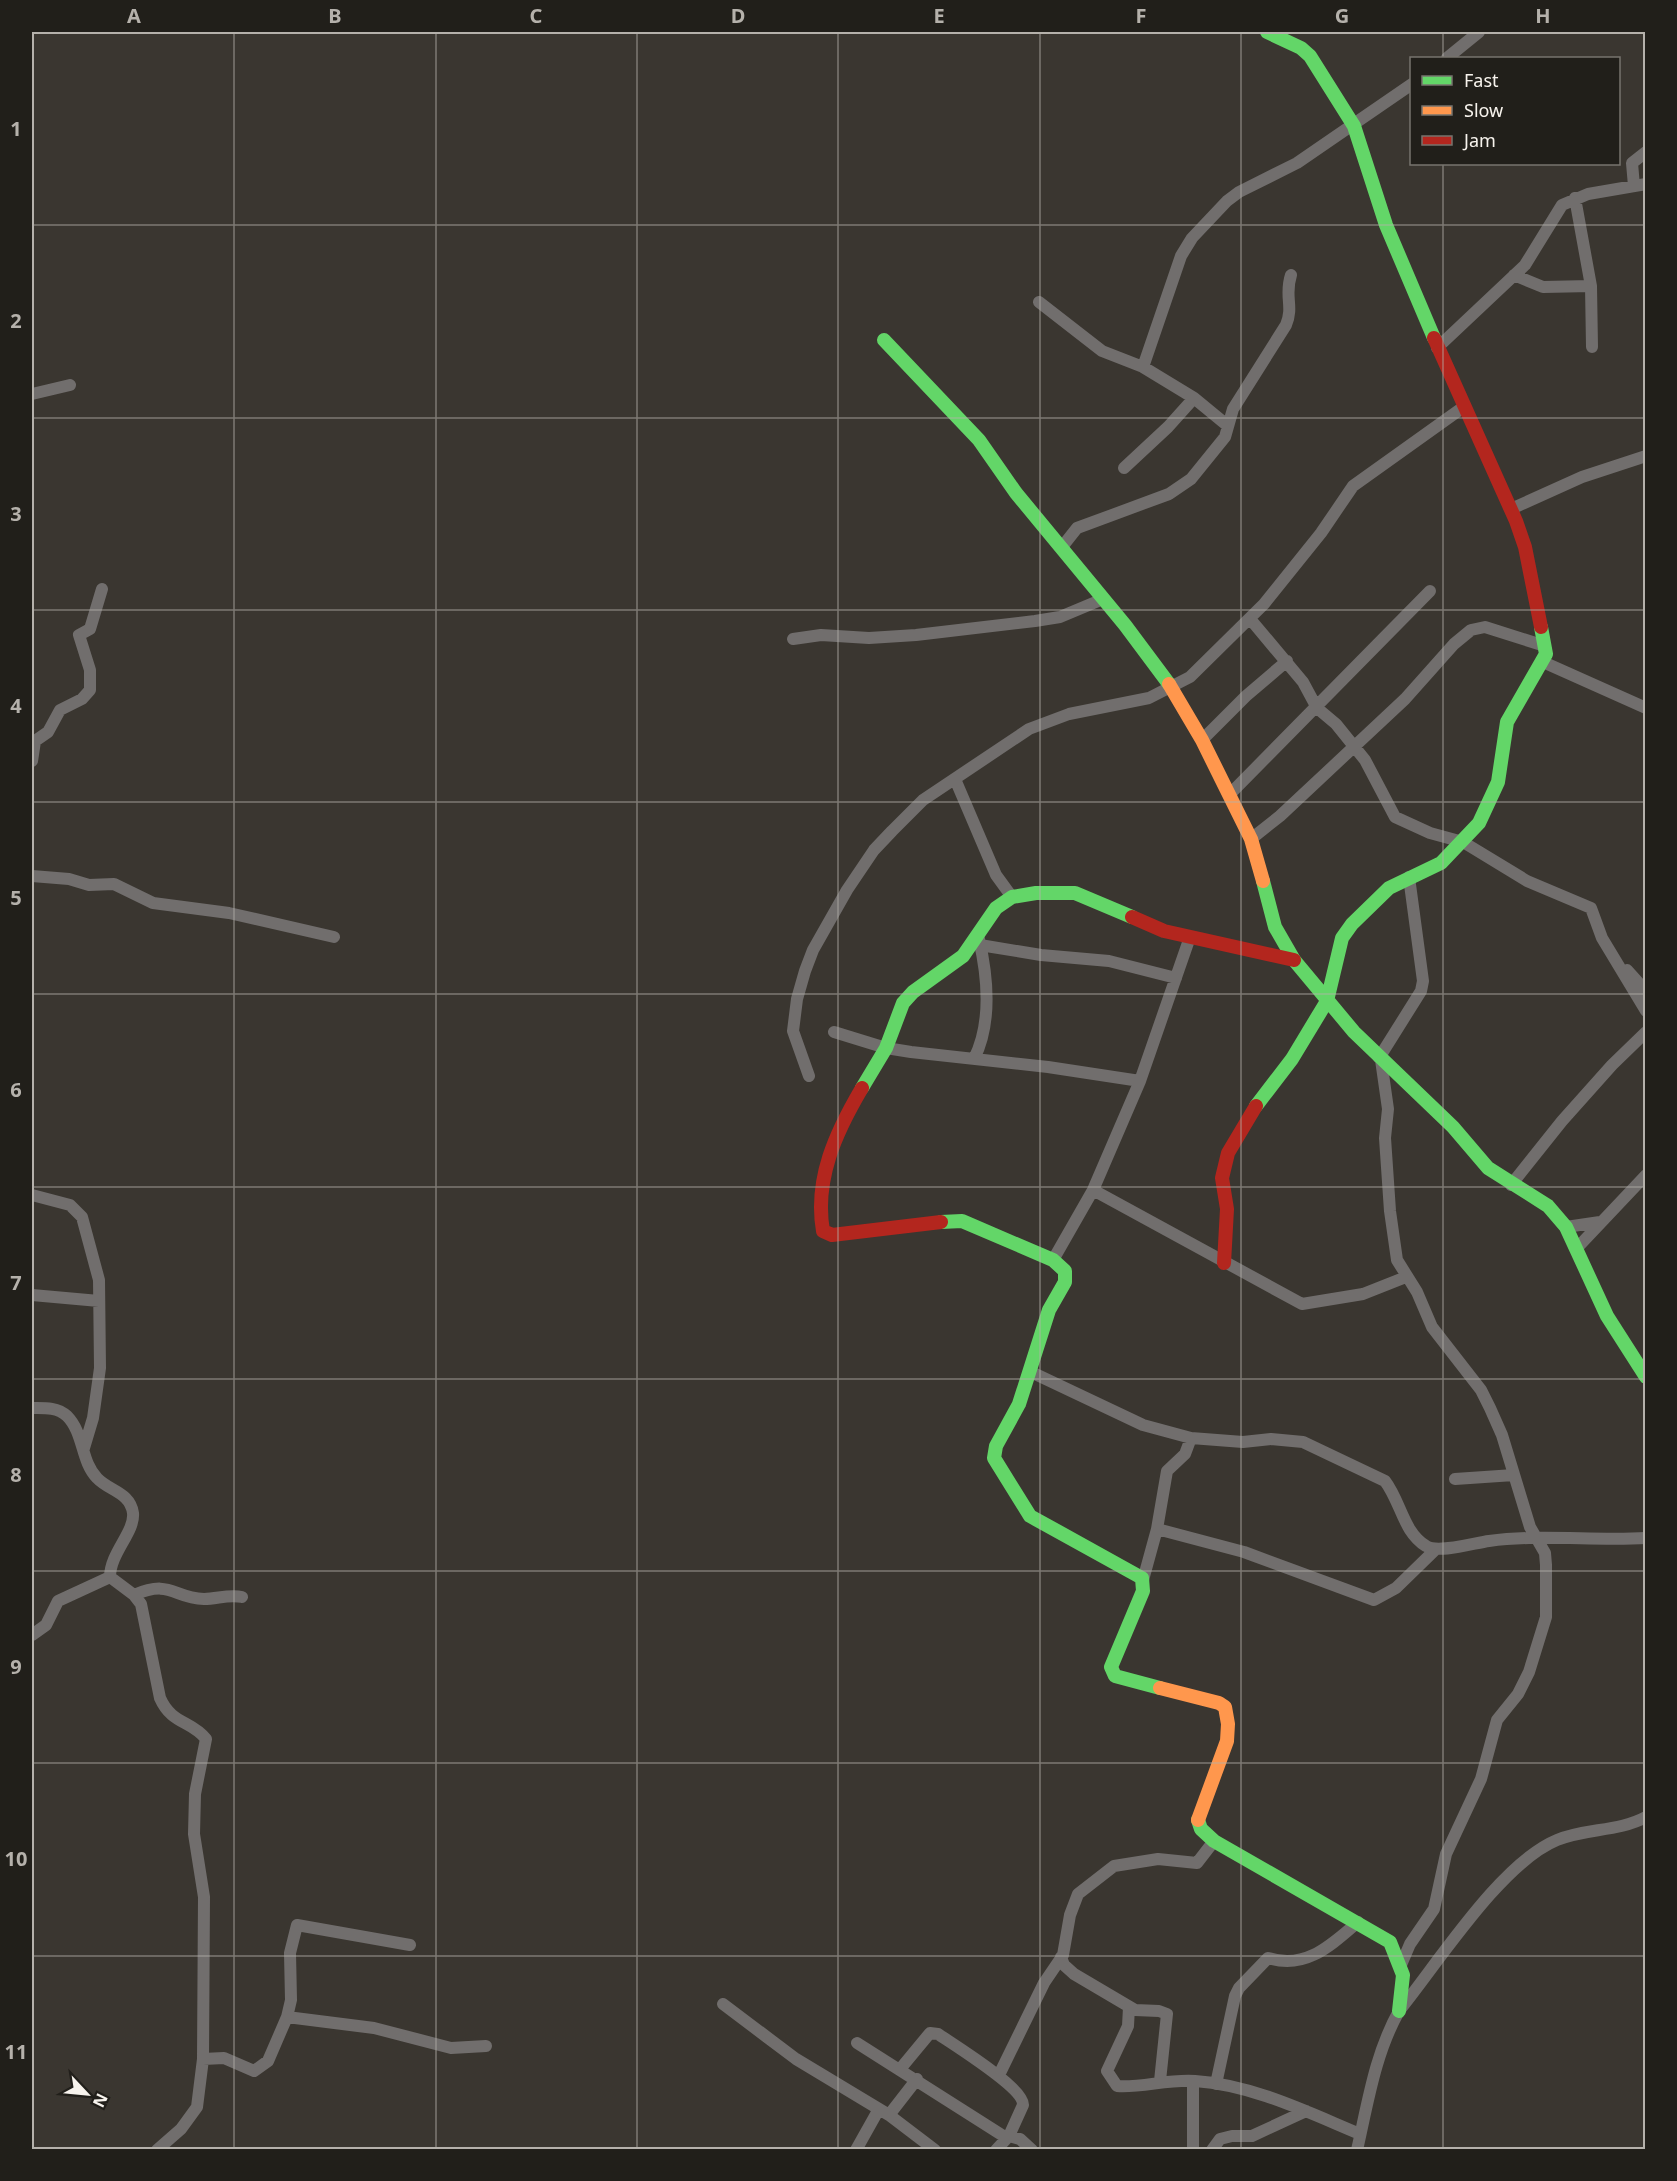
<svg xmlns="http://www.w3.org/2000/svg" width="1677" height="2181" viewBox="0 0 1677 2181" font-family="'Noto Sans',sans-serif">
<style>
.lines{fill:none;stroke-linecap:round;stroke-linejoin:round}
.street{stroke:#716e6d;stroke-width:12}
.fast{stroke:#63d668;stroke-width:14}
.slow{stroke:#ff974d;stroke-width:14}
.jam{stroke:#b3261e;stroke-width:14}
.grid{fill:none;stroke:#b5b1ab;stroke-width:1.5;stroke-opacity:0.55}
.neatline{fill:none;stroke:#b5b1ab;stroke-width:2}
.grid-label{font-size:20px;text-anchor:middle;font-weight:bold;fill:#b5b1ab}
</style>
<rect width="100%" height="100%" fill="#3a3630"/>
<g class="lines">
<!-- street -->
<path class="street" d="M1447,58l32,-26
M1634,186l-2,-23 14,-11
M1575,198l16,88 1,61
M1514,275l29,12 48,-1
M1039,302l63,49 41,16 51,31 34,28
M1437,348l88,-83 37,-60 26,-11 58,-10
M1143,367l38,-111 11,-18 35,-37 12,-9 58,-29 115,-79
M32,394l38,-9
M1124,468l44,-41 26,-29
M1511,509l71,-32 64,-21
M1062,547l15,-19 92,-34 22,-15 34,-42 8,-28 53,-84c8,-19 -2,-29 5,-50
M1251,620l52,62 14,26 19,16 29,36 30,57 35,16 33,9 64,39 64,27 11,30 44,73
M793,639l28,-4 48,3 47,-3 119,-14 25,-4 43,-18
M1543,662l103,46
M1202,740l44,-44 41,-35
M32,761l3,-20 13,-9 12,-22 22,-11 8,-9v-20l-11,-35 11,-6 12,-40
M955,779l41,96 16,22
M1229,795l201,-204
M1251,839l29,-23 125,-117 49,-55 17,-14 14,-3 60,19
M32,876l37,3 20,6 25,-1 39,19 76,10 105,24
M980,945l61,10 68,6 67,17
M1627,970l19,21
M834,1032l52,16 25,4 137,15 92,14
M1379,1058l42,-67 2,-10 -14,-104
M974,1059c18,-36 14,-81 5,-120
M1381,1060l7,49 -3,29 5,73 7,49 20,32 15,35 49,63 9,18 12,27 28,92 15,26 1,12v52l-17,55 -11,22 -21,26 -16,59 -35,75 -12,55 -24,35 -9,21
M809,1076l-16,-45 4,-32 8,-28 8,-21 34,-60 27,-40 18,-19 31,-31 106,-71 40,-15 80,-16 41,-21 74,-73 57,-71 32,-47 112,-80
M1511,1185l51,-64 50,-56 34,-33
M1093,1190l209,114 61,-10 43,-17
M32,1195l38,10 12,12 17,63 1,88 -7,50 -9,30
M1566,1227l34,-5
M1577,1248l69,-73
M1053,1260l40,-70 47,-109 50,-144
M32,1295l67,6
M1031,1372l112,53 48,13 52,4 28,-3 32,3 82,39c16,21 18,51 41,65 12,8 48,-3 63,-5 52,-7 104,0 157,-3
M32,1408c12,0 25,-1 35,8 17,17 14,46 30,62 12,13 33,14 36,35 2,19 -23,40 -23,64l24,18 7,9 19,94c12,27 31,22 46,41l-11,55 -1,40 10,63 -1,162 -6,48 -16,22 -24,21
M1455,1479l59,-4
M1157,1529l87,23 130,48 22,-12 39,-38
M1143,1580l14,-51 10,-58 18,-17 6,-16
M134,1595c37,-16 39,3 70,4 13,0 25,-5 38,-2
M32,1635l14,-10 12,-24 52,-24
M1061,1957l3,8 10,9 61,36 24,1 8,3 -7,67
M723,2004l73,55 93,56 46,35
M1129,2007l-1,19 -21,45 10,15c24,2 51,-7 78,-5 58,4 112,31 165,53
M287,2017l87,11 77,20 35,-2
M857,2043l148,94
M203,2059l21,-1 30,13 14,-10 19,-44 4,-17 -1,-47 7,-28 113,20
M901,2068l29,-35 8,1c16,11 86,54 85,71l-14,31
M999,2075l45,-92 19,-28 7,-40 8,-21 36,-28 44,-7 39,4 17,-22
M1193,2081v69
M1216,2084l19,-88 4,-8 29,-30c38,12 63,-13 90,-36
M889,2115l28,-36
M856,2150l23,-41
M996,2150l13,-14 11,3 12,11
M1212,2150l8,-11 12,-3h20l54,-25
M1357,2150c11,-48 18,-96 42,-139 39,-48 102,-148 158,-171 29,-12 61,-8 89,-23"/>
<!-- fast -->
<path class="fast" d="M1267,32l34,16 9,8 44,70 32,99 48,113
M884,340l95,100 37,53 109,132 44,59
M1263,881l12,46 19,33 60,72 99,95 35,41 60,38 18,21 41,89 39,61
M862,1088l24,-40 17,-45 10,-11 50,-36 33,-48 16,-11 24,-4h39l57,24
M1256,1106l36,-47 35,-58 15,-63 10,-14 37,-36 52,-25 38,-40 19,-41 9,-60 39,-68 -5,-27
M941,1222l21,-1 91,39 12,11v11l-16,28 -30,94 -23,42 -2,12 36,58 112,62 1,13 -32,76 4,9 45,12
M1198,1820l3,9 13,12 176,101 13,33 -4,36"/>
<!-- slow -->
<path class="slow" d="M1169,684l33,56 49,99 12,42
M1160,1688l59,15 6,4 3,17 -1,17 -29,79"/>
<!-- jam -->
<path class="jam" d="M1434,338l82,183 9,26 16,80
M1132,917l32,14 130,29
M862,1088c-26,44 -48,91 -39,143l9,4 109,-13
M1224,1263l3,-54 -5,-31 6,-25 28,-47"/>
</g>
<!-- grid -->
<path class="grid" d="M234,32v2118M436,32v2118M637,32v2118M838,32v2118M1040,32v2118M1241,32v2118M1443,32v26M1443,164v1986M32,225h1614M32,418h1614M32,610h1614M32,802h1614M32,994h1614M32,1187h1614M32,1379h1614M32,1571h1614M32,1763h1614M32,1956h1614"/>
<!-- border -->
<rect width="1677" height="2181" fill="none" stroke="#211f1a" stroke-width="66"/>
<!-- legend -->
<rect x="1410" y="57" width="210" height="108" fill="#211f1a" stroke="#77746e" stroke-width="1.5"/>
<rect x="1422" y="76" width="30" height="9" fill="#63d668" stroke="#77746e" stroke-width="1.5"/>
<text x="1464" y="87" font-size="18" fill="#f7f3ed">Fast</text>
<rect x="1422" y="106" width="30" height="9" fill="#ff974d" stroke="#77746e" stroke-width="1.5"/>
<text x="1464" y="117" font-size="18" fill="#f7f3ed">Slow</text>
<rect x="1422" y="136" width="30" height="9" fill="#b3261e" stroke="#77746e" stroke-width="1.5"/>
<text x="1464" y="147" font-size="18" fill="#f7f3ed">Jam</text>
<!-- north arrow -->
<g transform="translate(87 2094) rotate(116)" stroke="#211f1a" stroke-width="4.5" paint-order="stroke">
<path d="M0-4.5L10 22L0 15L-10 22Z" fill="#f7f3ed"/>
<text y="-9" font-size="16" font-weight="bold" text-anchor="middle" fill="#f7f3ed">N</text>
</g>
<rect x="33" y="33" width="1611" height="2115" class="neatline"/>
<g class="grid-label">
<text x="134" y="23">A</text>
<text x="335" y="23">B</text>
<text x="536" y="23">C</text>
<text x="738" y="23">D</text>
<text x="939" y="23">E</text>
<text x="1141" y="23">F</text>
<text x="1342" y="23">G</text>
<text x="1543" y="23">H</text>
<text x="16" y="136">1</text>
<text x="16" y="328">2</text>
<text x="16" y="521">3</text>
<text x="16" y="713">4</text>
<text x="16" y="905">5</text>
<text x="16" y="1097">6</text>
<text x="16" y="1290">7</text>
<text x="16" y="1482">8</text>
<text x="16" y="1674">9</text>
<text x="16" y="1866">10</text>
<text x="16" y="2059">11</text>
</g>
</svg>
